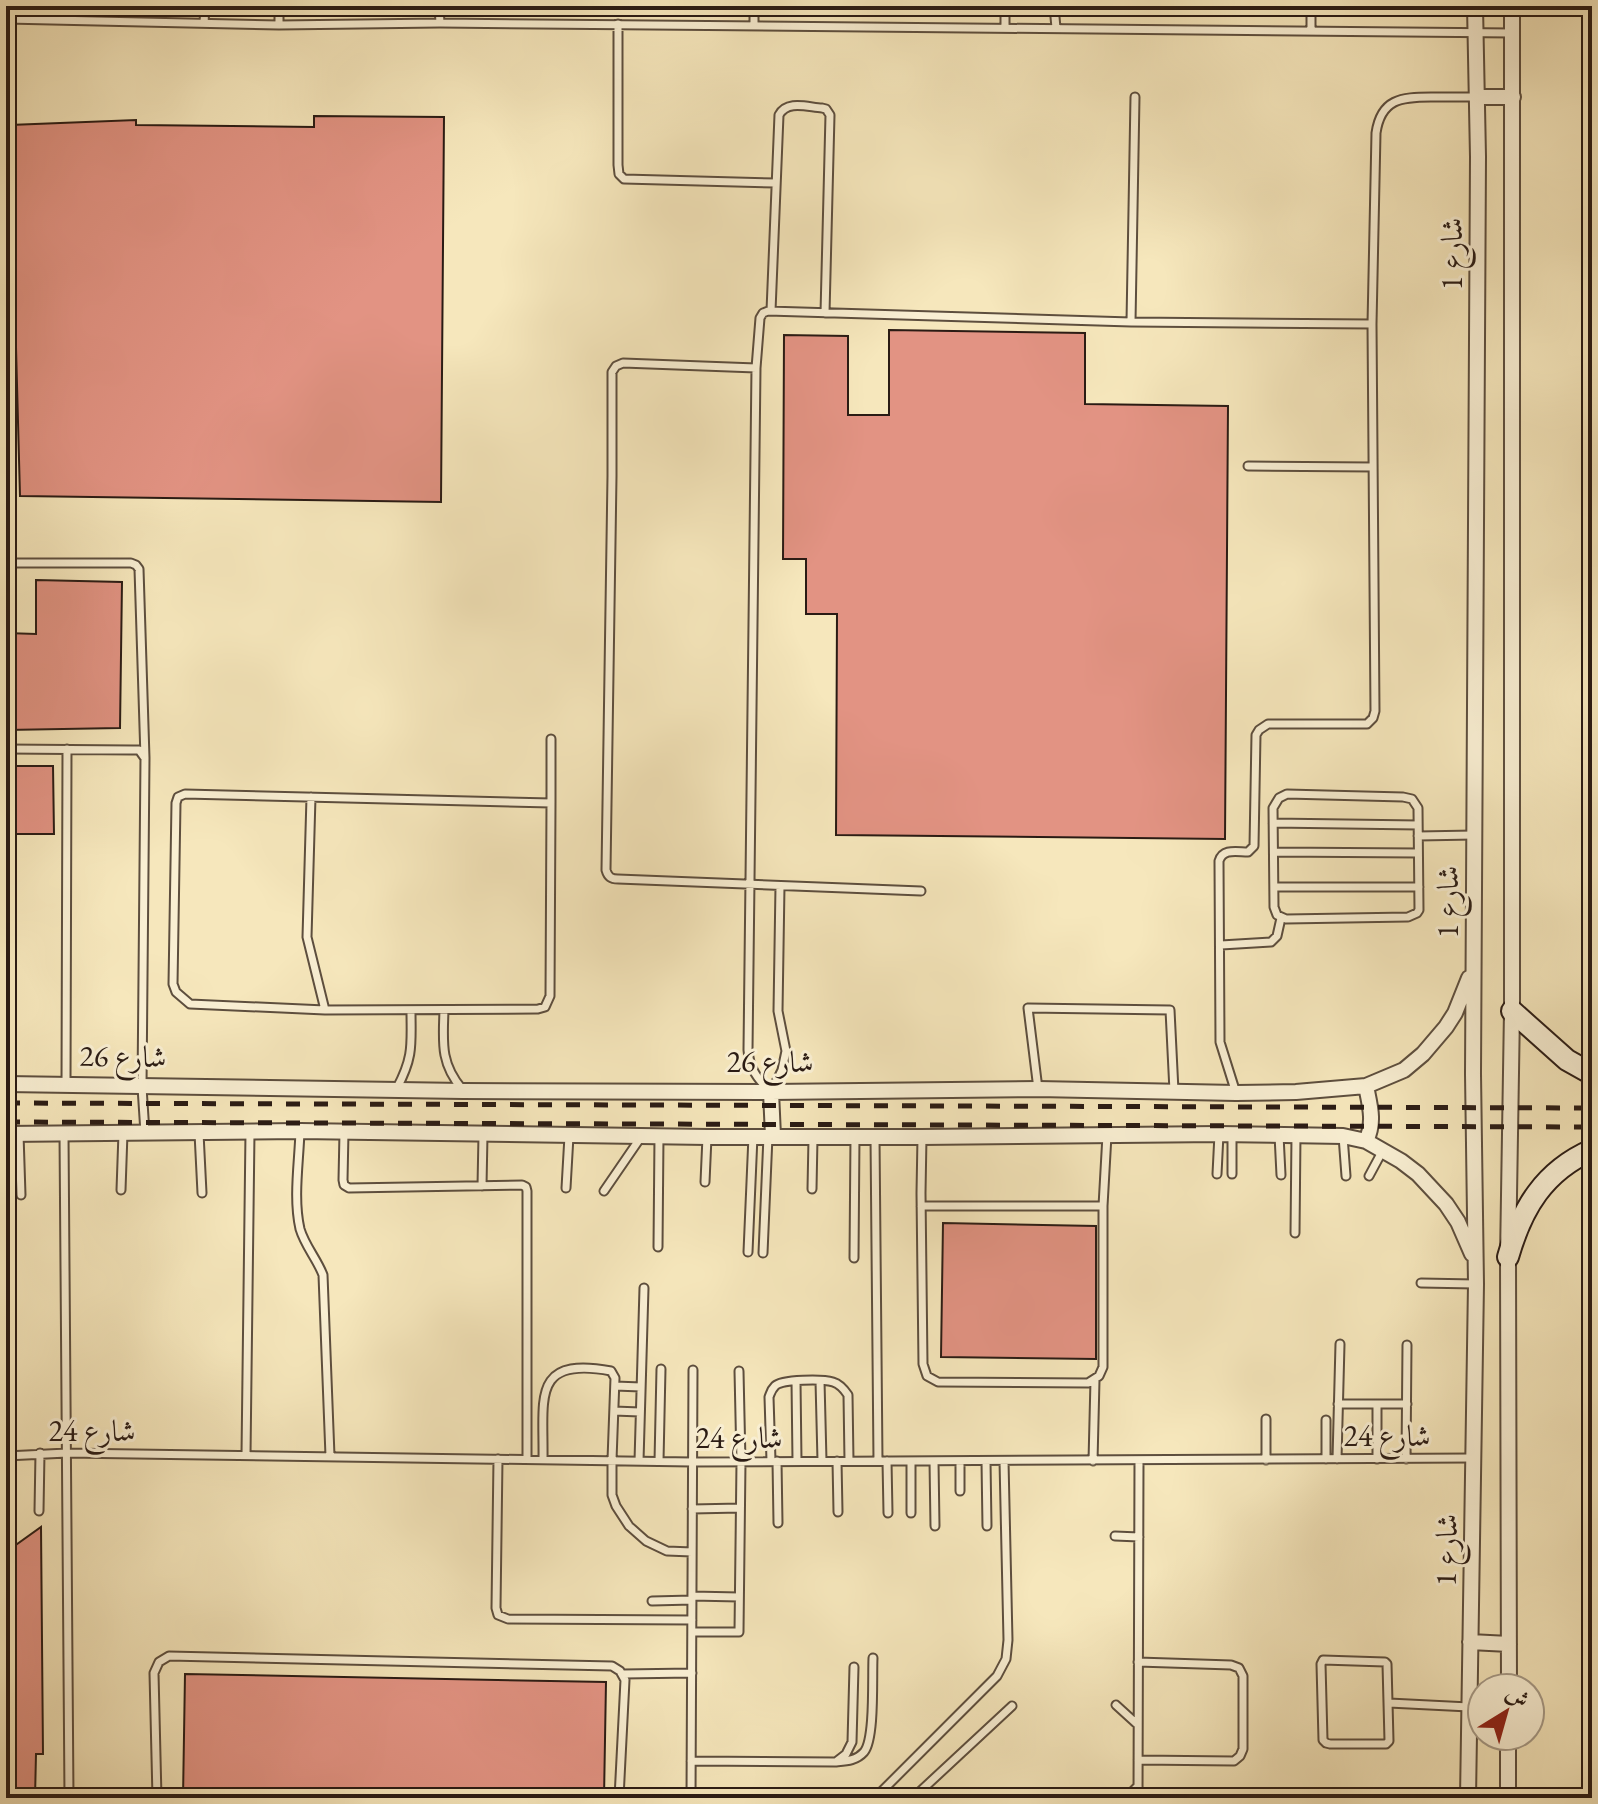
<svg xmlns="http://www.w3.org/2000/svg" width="1598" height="1804" viewBox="0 0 1598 1804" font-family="'EB Garamond',Amiri,serif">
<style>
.building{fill:#e29383;stroke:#2a1b14;stroke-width:2}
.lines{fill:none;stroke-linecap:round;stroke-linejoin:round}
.service-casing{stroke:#5d4e3e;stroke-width:11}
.minor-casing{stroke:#5d4e3e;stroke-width:18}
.secondary-casing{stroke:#2a1b14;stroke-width:24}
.service{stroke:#f9efd3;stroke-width:7}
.minor{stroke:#f9efd3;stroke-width:14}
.secondary{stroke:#f9efd3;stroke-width:20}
.rail{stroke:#2a1b14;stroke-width:5;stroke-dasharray:14 14;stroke-linecap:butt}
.labels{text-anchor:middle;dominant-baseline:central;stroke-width:6;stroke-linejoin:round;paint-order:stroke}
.street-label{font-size:30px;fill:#2a1b14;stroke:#f9efd3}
</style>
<rect width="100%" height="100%" fill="#f6e7bc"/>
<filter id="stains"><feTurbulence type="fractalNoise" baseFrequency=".0025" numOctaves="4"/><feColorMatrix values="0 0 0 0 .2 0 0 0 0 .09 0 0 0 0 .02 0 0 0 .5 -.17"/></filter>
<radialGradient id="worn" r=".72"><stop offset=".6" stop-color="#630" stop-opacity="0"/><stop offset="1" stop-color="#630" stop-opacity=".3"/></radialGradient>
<!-- building -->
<path class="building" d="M314,116l130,1 -3,385 -421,-6 -10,-371 126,-5v5l178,2z
M889,330l196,3v71l143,2 -3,433 -389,-4 1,-221h-31v-55h-23l1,-224 64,1v79h41z
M36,580l86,2 -2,146 -114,2v-97l30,1z
M6,766h47l1,68h-48z
M943,1223l153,3v133l-155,-2z
M41,1527l2,227h-7l-1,44h-29v-246z
M185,1674l421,8 -2,116h-421z"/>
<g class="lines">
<defs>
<path id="service" d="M439,6l1,17
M1005,6v22
M1054,6l2,22
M1311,6v25
M6,19l273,6 161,-2 1072,10
M204,23l1,-17
M618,24v141l1,9 5,5 152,4
M279,25v-19
M754,26v-20
M771,311l8,-196c8,-15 28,-8 43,-7l4,1 4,6 -5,198
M1131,322l4,-225
M756,368l-133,-5 -7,3 -4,6v104l-6,394c2,7 5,9 12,9l303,12
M1248,466l125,1
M6,563h125l5,2 3,4 6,189 -3,329 3,46
M551,739v64l-366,-9 -7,3 -2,6 -3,181 3,8 14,12 135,6 213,-1 7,-2 5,-11 1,-193
M6,749l127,1h6l5,7
M1287,794l116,3 9,2 6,9 1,102 -2,3 -9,4 -122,2 -9,-4 -3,-8 -1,-99 6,-10z
M311,797l-4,140 18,73
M1273,823l145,2
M1418,836l56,-1
M1274,852l144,1
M780,886l-2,125 8,40 -4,19 -11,22c-13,-12 -22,-24 -23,-42l8,-682 4,-50 3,-5 5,-2 363,11 241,2
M1274,887h145
M1221,945l50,-3 6,-6 4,-18
M444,1010c-1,32 -4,53 18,79
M66,1085l1,-336
M397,1088c17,-32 14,-44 14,-78
M1038,1089l-10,-81 142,2 4,81
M1236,1093l-16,-51 -1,-181c4,-13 18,-9 29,-9l6,-6 2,-111 3,-5 9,-6h99l6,-6 2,-7 -3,-387 4,-191c5,-34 25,-36 55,-36 15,0 30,0 44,0
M300,1131c-1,32 -7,67 0,98 5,17 17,30 23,46l7,181
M344,1132l-1,48 1,5 5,3 173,-3 4,2 1,4v268
M199,1133l3,60
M19,1134l2,61
M64,1134l5,664
M1279,1135l2,40
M1343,1136l3,40
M875,1137l3,324
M922,1137l-1,56 2,171 4,12 11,6 150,1 11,-7 4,-9v-161l4,-71
M1217,1174l2,-40
M1232,1174v-40
M1369,1176l14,-26
M705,1182l2,-45
M482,1186l1,-51
M566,1188l3,-52
M812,1189l1,-51
M121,1190l2,-57
M604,1191l37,-54
M921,1206h182
M1295,1233l1,-98
M658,1247l1,-111
M748,1252l5,-116
M763,1253l5,-117
M854,1258l1,-122
M1421,1283l54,1
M796,1381l1,80
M820,1381l2,80
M615,1386l26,1
M1338,1404h69
M614,1411l26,1
M1326,1420v39
M246,1455l4,-323
M6,1456l61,-3 625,9 781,-4
M498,1459l-2,149 2,7 10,4 184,1
M543,1459c1,-60 -12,-103 68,-88l4,7 -3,82v35l4,11 13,20 17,15 21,10 25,1
M1337,1459l3,-115
M1377,1459v-55
M1406,1459l1,-114
M1266,1460v-41
M639,1461l5,-173
M659,1461l2,-92
M771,1461l-2,-64c2,-5 2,-7 6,-11 7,-7 48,-7 58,-4 7,2 11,7 15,13l1,66
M777,1461l1,62
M837,1461l1,51
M887,1461l1,52
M934,1461l1,65
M960,1461v30
M986,1461l1,65
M1093,1461l2,-81
M692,1509l48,-1
M39,1511l1,-58
M911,1513v-52
M1115,1536l24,1
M692,1596l47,1
M652,1601l40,-1
M692,1632h47l2,-170 -2,-91
M1323,1660l62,2 2,2 2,77 -3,3h-56l-4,-1 -3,-3 -2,-76z
M623,1674l69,-1
M1389,1703l80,4
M1116,1705l22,20
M1138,1760l96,1 6,-5 3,-7v-73l-4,-8 -8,-3 -93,-3
M691,1761l144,1c11,-1 21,-1 29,-10 11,-13 8,-74 9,-94
M837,1761l9,-7 6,-12 2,-75
M157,1798l-3,-125 5,-11 10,-6 443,10 8,5 5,9 -6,118
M691,1798l2,-428
M875,1798l122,-122 9,-17 2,-19 -4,-179
M913,1798l99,-92
M1126,1798l12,-12
M1138,1798l1,-337"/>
<path id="minor" d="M1476,97h37
M6,1084l457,7 308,1 267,-3 198,4 60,-1 70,-6 38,-16 19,-16 23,-27 9,-14 14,-35
M1366,1086c4,20 9,36 0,55
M771,1092l2,44
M6,1134l294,-3 407,6h215l297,-3 124,2 23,5 35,20 17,13 28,30 12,18 14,32
M1470,1642l39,2
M1509,1688l-1,-431 4,-246v-1005
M1468,1798l8,-514 -3,-210 5,-917 -3,-151
M1508,1798v-62"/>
<path id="secondary" d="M1512,1011l55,49 25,14
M1508,1257c14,-49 36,-86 84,-107"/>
</defs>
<!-- service casing -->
<use href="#service" class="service-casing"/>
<!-- minor casing -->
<use href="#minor" class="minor-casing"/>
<!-- secondary casing -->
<use href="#secondary" class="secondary-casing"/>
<!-- service -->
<use href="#service" class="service"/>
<!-- minor -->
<use href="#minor" class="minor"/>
<!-- secondary -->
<use href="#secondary" class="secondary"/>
<!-- rail -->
<path class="rail" d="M6,1103l1586,5
M6,1122l1586,5"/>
</g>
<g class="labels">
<!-- street labels -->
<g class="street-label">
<text transform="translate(1451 254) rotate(-90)">شارع 1</text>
<text transform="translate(1447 902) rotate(-90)">شارع 1</text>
<text transform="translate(123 1056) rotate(1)">شارع 26</text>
<text x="770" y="1061">شارع 26</text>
<text x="92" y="1430">شارع 24</text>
<text x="1387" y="1435">شارع 24</text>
<text x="739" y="1437">شارع 24</text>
<text transform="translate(1446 1550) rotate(-89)">شارع 1</text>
</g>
</g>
<!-- margin -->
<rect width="1598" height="1804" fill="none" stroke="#f6e7bc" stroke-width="32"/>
<rect x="8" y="8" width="1582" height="1788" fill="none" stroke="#2a1b14" stroke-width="4"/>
<rect x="16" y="16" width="1566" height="1772" fill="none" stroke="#2a1b14" stroke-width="2"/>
<!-- north arrow -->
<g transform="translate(1506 1712) rotate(37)"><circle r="38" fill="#f9efd3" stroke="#a69a87" stroke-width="2"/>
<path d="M0-6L14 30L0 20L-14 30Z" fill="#8f2418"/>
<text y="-12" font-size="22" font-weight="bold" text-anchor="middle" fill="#2a1b14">ش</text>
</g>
<rect width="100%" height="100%" filter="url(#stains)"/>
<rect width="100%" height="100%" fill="url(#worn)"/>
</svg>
